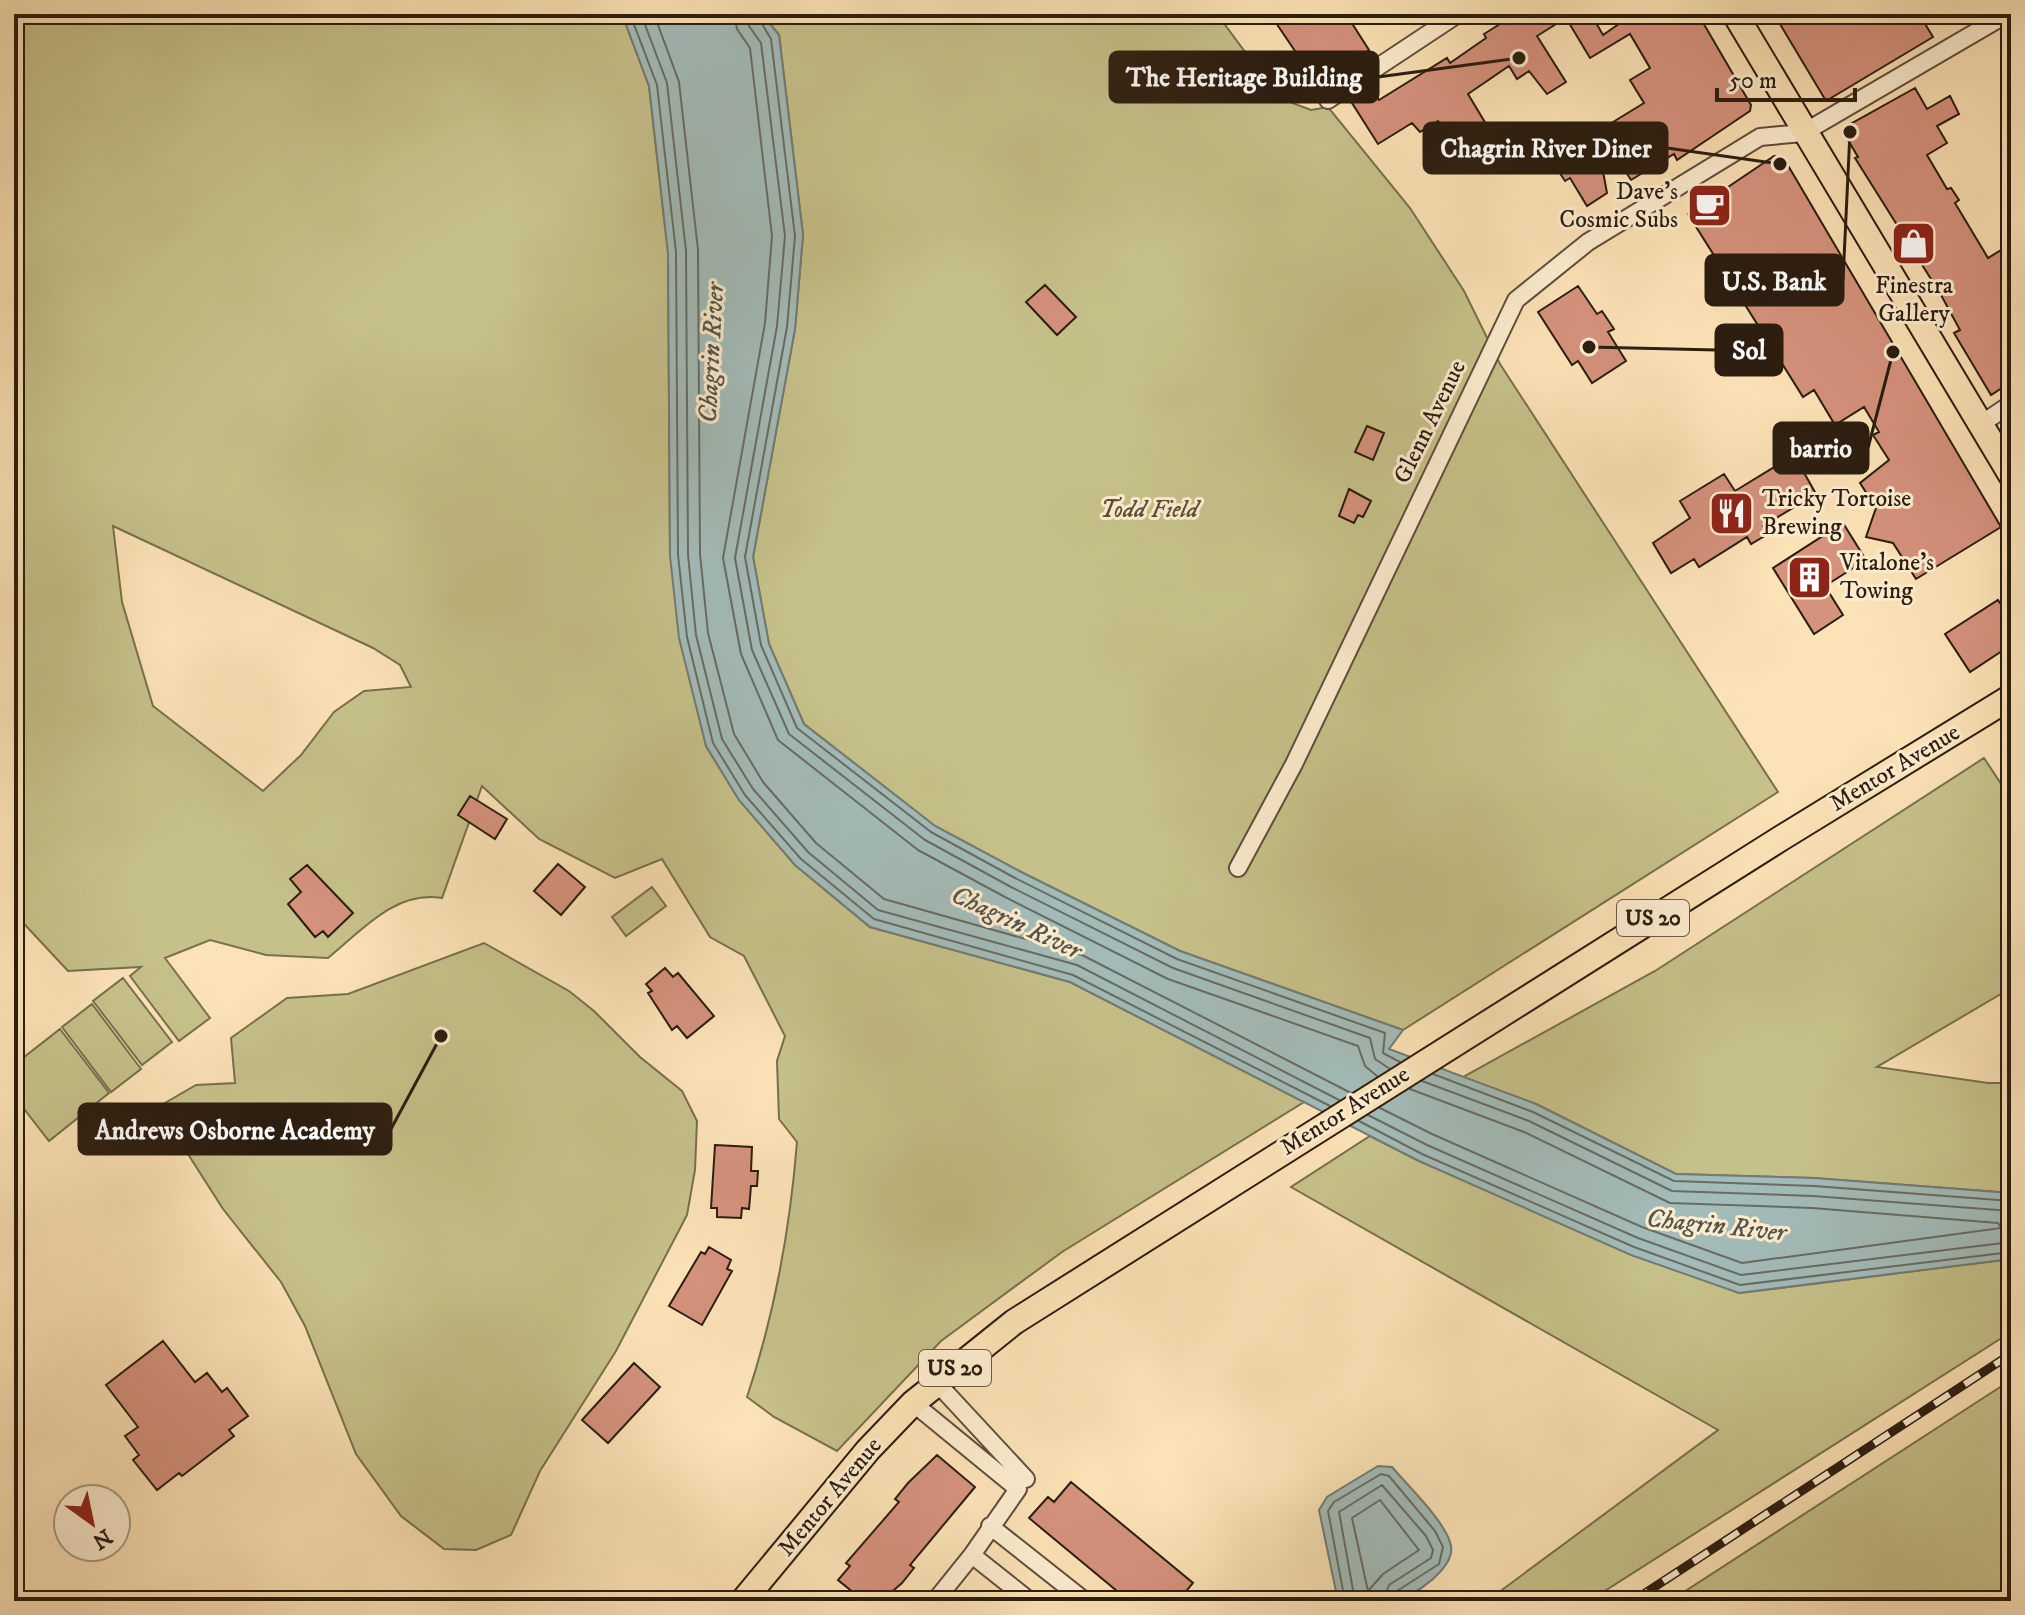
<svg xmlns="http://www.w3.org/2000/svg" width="2025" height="1615" viewBox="0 0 2025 1615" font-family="'IM FELL DW Pica',serif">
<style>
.green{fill:#c6c18a;stroke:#786f4d;stroke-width:2;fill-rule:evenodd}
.water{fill:#a3bcb9;stroke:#737c75;stroke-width:2}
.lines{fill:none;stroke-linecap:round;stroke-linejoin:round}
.shore{stroke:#676c64;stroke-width:2}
.building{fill:#d5927d;stroke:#2b1d10;stroke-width:2}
.street-casing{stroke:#5f4e3a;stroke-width:20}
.primary-casing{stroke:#2b1d10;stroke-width:28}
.street{stroke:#fdedd0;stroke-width:16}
.primary{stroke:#fce3b7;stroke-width:24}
.rail-casing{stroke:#2b1d10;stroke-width:9}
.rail{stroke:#fdedd0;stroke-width:6;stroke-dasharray:18;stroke-linecap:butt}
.labels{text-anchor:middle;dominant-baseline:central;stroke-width:6;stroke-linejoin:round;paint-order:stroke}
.shield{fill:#fdedd0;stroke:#6a5b4a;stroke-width:2}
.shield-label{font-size:22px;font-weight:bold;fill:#2b1d10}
.poi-label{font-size:24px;fill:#2b1d10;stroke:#fdedd0;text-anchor:start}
.street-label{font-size:24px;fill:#2b1d10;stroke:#fdedd0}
.park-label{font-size:24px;font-style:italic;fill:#5a4e35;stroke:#fdedd0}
.water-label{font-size:26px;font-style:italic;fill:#55554b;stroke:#fdedd0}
.leader{fill:none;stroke:#2b1d10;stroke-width:3}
.callout-dot{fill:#2b1d10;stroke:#fdedd0;stroke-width:3}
.callout{fill:#2b1d10;stroke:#2b1d10;stroke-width:3}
.callout-label{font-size:26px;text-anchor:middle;font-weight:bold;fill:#fff}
</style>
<rect width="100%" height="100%" fill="#fce3b7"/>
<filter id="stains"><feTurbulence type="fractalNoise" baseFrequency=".0025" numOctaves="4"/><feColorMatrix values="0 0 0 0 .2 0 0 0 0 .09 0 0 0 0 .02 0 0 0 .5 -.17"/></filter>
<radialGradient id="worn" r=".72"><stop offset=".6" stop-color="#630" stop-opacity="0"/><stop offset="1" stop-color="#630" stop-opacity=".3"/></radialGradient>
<!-- green -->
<path class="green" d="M14,14h608l27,72 19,167 2,303 36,190 33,54 56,65 75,62 200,55 234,120 -242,150 -121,89 -104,110 -63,-34 -27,-20c28,-84 43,-167 50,-255l-18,-23 -2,-58 8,-25 -41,-80 -34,-19 -48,-78 -47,19 -76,-39 -57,-53 -40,112c-46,-8 -80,32 -114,60l-62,-3 -56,-15 -45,18 45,60 -31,23 -49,-65 11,-9 -73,4 -54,-58zM113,526l260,122 27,17 11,22 -47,4 -30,21 -33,43 -38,36 -110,-85 -31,-104z
M762,14h455l62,84 32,12 17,-3 82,101 54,83 36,73 278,428 -375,238 -223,-79 -161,-80 -84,-45 -131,-102 -35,-80 -16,-87 42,-228 8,-94 -24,-200z
M1984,758l27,41v189l-134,79 111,16h23v110l-197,-15 -138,-4 -140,-70 -73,-27 192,-106z
M652,887l14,19 -40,30 -14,-19z
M484,943l85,48 25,20 46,46 42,34 15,30 -2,49 -8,45 -71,136 -76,120 -29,64 -35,15 -32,-1 -43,-33 -45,-62 -51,-128 -24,-44 -58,-73 -65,-102 38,-22 39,-2 -4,-45 56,-40 61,-4z
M123,978l49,64 -30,23 -49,-64z
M92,1004l49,65 -30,23 -49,-65z
M60,1029l49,64 -60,48 -35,-45v-31z
M1370,1136l49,25 320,132 272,-34v73l-422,269h-102l231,-171 -427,-243z
M2011,1380v210l-15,11h-326z"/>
<!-- water -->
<path class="water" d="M622,14h140l17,21 24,200 -8,94 -42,228 16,87 35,80 131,102 84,45 161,80 223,79 -14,19 147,55 140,70 138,4 197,15v66l-272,34 -108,-38 -212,-94 -349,-179 -200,-55 -75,-62 -56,-65 -33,-54 -27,-108 -9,-82 -2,-303 -19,-167z
M1378,1466l14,1c16,19 55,56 59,79 4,22 -38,52 -58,55 -17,3 -38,0 -55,0l-19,-91 8,-13z"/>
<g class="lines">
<!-- shore -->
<path class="shore" d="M630,14l27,71 19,167 2,303 9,82 26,106 32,52 56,64 73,60 199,56 257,131
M641,14l26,69 19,168 2,304 8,80 26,104 31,50 55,63 70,58 199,55 262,135
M654,14l25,68 19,168 2,304 8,79 26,101 29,48 53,61 68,56 198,56 269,138
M734,14l3,15 13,19 22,188 -7,87 -42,235 18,96 37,86 140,110 87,47 163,82 190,67 7,20 12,10
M746,14l3,12 12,17 24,193 -8,90 -42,232 17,92 37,84 136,106 86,47 162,81 197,70 5,21 15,10
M756,14l15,25 24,197 -8,91 -42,230 16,88 36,83 134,104 84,46 162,81 208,74 -2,20 17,9
M1433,1074l100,38 141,69 140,5 197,15
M1422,1081l107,40 143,70 141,5 198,15
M1380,1108l52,26 210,93 100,36 259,-35 -3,-5 -186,-15 -142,-5 -146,-71 -114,-43
M1368,1115l59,30 211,93 103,37 270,-33
M1359,1121l63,33 212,93 106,38 271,-33
M1380,1500l39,50 -36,24 -15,17 -16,-73z
M1345,1601l-17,-90 6,-9 47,-28 8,2 46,55 8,16 -4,17 -42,27 -4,10
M1355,1601l-16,-89 43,-27 44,51 7,14 -2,8 -42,27 -6,16"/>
</g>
<!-- building -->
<path class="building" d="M1270,14h76l23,36 -51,35z
M1516,14h75l12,21 30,-21h65l53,91 -1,6 -73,49 -3,-6 -43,26 -31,-50 44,-27 -14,-23 20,-12 -20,-34 -40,24 -24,-40 -29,18 29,46 -19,12 -18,-23 -12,8 -8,-13 -41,28 21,35 -33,21 -18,-29 -18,11 -8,-9 -34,21 -26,-41 20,-13 7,10 68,-42 3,5 36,-25 -2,-4z
M1774,14h145l14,23 -107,64z
M1915,88l12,21 23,-13 9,18 -22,12 10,17 -20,12 20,34 4,-1 8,12 -4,3 33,55 23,-14v138l-20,13 -37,-62 6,-3 -19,-35 -86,-137 3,-1 -13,-22 2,-9z
M1596,133l11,60 -20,13 -17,-28 -5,3 -13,-20 14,-10 -2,-3z
M1774,156l9,1 218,370 -85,52 -23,-36 -27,-6 10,-29 -16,-25 29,-23 -16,-25 6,-3 -15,-25 -29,18 -21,-35 -11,7 -115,-183z
M1045,285l31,32 -19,18 -31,-33z
M1578,286l19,28 5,-3 12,18 -6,3 18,29 -34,22 -14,-22 -6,4 -34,-53z
M1367,426l17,7 -11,27 -18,-8z
M1794,455l22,39 -53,32 5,8 -17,10 -4,-7 -48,30 -5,-8 -23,14 -18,-30 37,-25 -10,-17 44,-27 11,17z
M1349,489l22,12 -8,16 -5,-2 -4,8 -15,-7z
M1843,523l23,37 -41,26 18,29 -29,19 -41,-66z
M1998,600l13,20v25l-41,27 -25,-38z
M470,796l37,23 -12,20 -37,-24z
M558,864l27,23 -24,28 -27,-24z
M307,865l46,48 -25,24 -5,-6 -8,6 -27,-33 13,-12 -11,-13z
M665,968l8,9 5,-4 36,43 -27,22 -10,-12 -5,4 -24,-37 4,-2 -6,-7z
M715,1145l37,2 -1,24h7l-1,15h-6l-2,23 -7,-1 -1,10 -24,-1v-9h-6z
M709,1247l22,13 -4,9 5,2 -30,54 -33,-19 32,-54 4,2z
M163,1341l32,41 12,-9 15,19 5,-4 21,28 -19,14 5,6 -52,40 -3,-3 -22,17 -24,-30 6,-5 -14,-19 13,-9 -32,-42z
M634,1363l26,24 -52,56 -26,-23z
M937,1455l38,32 -65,78 4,3 -12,15 -21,18h-17l-26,-21 12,-14 -4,-3 53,-61 -4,-3 13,-16z
M1071,1482l122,101 -15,18h-49l-100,-83 19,-21 6,5z"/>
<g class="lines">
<defs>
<path id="street" d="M1328,100l130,-86
M1981,424l30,-20
M1238,868l56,-104 222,-464 72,-58 172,-105 43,-4 204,-119
M937,1383l89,96
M913,1403l105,86 -46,66 58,46
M990,1526l95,75
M935,1601l37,-46"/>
<path id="primary" d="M1735,14l276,461
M743,1601l125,-151 45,-47 101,-81 769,-485 228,-140"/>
</defs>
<!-- street casing -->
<use href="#street" class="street-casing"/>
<!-- primary casing -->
<use href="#primary" class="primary-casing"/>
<!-- street -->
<use href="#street" class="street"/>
<!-- primary -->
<use href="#primary" class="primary"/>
<defs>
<path id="rail" d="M1633,1601l378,-247"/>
</defs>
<!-- rail casing -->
<use href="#rail" class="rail-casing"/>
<!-- rail -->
<use href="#rail" class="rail"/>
</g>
<!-- icons -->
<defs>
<symbol id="cafe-square" viewBox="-11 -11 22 22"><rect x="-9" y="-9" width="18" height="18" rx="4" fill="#8f2418" stroke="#fdedd0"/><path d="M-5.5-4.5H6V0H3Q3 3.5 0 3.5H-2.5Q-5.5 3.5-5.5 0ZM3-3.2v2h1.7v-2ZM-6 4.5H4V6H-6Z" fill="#fff"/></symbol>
<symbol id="shop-square" viewBox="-11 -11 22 22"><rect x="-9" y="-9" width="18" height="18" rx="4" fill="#8f2418" stroke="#fdedd0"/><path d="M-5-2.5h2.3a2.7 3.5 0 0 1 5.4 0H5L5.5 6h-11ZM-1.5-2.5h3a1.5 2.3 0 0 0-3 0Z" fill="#fff"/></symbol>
<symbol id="restaurant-square" viewBox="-11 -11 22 22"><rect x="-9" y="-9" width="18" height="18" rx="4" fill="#8f2418" stroke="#fdedd0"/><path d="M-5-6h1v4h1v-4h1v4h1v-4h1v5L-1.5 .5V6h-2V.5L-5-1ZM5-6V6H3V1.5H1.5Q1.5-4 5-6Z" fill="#fff"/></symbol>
<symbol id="building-square" viewBox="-11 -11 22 22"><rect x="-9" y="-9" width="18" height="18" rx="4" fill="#8f2418" stroke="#fdedd0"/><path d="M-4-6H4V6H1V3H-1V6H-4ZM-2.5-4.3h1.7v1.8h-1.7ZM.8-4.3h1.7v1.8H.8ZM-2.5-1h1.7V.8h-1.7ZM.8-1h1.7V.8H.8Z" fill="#fff"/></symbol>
</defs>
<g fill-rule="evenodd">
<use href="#cafe-square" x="1684" y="180" width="51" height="51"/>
<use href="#shop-square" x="1888" y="218" width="51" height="51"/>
<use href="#restaurant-square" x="1706" y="488" width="51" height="51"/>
<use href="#building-square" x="1784" y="552" width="51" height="51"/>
</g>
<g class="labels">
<!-- shield labels -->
<g class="shield">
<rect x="1617" y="900" width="72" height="36" rx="6"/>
<rect x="919" y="1350" width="72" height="36" rx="6"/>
</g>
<g class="shield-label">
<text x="1653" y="918">US 20</text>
<text x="955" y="1368">US 20</text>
</g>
<!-- poi labels -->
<g class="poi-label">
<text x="1678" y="192" text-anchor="end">Dave's<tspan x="1678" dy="28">Cosmic Subs</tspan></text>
<text x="1914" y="286" text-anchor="middle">Finestra<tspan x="1914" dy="28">Gallery</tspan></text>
<text x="1762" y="499">Tricky Tortoise<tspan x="1762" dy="28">Brewing</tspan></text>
<text x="1840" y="563">Vitalone's<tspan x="1840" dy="28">Towing</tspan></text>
</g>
<!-- street labels -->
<g class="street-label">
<text transform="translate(1430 422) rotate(-64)">Glenn Avenue</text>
<text transform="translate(1895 768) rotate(-31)">Mentor Avenue</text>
<text transform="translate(1345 1111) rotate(-32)">Mentor Avenue</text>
<text transform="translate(830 1497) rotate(-50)">Mentor Avenue</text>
</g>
<!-- park labels -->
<g class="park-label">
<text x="1149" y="510">Todd Field</text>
</g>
<!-- water labels -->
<g class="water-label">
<text transform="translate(712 353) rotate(-87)">Chagrin River</text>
<text transform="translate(1016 923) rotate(25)">Chagrin River</text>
<text transform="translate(1716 1226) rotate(6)">Chagrin River</text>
</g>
</g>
<!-- callouts -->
<path class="leader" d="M1519 58L1378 77M1780 164L1667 148M1850 132L1843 280M1589 347L1716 350M1893 352L1868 448M441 1036L391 1129"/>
<g class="callout-dot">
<circle cx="1519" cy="58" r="8"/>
<circle cx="1780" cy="164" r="8"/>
<circle cx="1850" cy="132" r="8"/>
<circle cx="1589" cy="347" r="8"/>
<circle cx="1893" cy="352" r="8"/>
<circle cx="441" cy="1036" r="8"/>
</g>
<g class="callout">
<rect x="1110" y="52" width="268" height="50" rx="8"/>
<rect x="1424" y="123" width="243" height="50" rx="8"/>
<rect x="1706" y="255" width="137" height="50" rx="8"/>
<rect x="1716" y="325" width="66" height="50" rx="8"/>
<rect x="1774" y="423" width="94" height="50" rx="8"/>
<rect x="79" y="1104" width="312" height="50" rx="8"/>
</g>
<g class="callout-label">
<text x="1244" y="86">The Heritage Building</text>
<text x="1546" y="157">Chagrin River Diner</text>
<text x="1774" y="290">U.S. Bank</text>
<text x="1749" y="359">Sol</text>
<text x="1821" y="457">barrio</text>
<text x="235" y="1139">Andrews Osborne Academy</text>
</g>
<!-- margin -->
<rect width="2025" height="1615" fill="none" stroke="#fce3b7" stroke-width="48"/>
<rect x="16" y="16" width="1993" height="1583" fill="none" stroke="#2b1d10" stroke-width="4"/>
<rect x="24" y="24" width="1977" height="1567" fill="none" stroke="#2b1d10" stroke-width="2"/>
<!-- north arrow -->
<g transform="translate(92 1523) rotate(147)"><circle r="38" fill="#fdedd0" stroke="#a99a83" stroke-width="2"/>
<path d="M0-6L14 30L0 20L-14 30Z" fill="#8f2418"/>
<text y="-12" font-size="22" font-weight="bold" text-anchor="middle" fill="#2b1d10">N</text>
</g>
<!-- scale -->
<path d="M1717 88v12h138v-12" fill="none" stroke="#2b1d10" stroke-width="4"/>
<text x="1729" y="88" font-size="24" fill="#2b1d10" stroke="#fdedd0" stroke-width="6" paint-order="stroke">50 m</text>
<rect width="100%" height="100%" filter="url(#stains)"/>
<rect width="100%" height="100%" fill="url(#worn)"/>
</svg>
